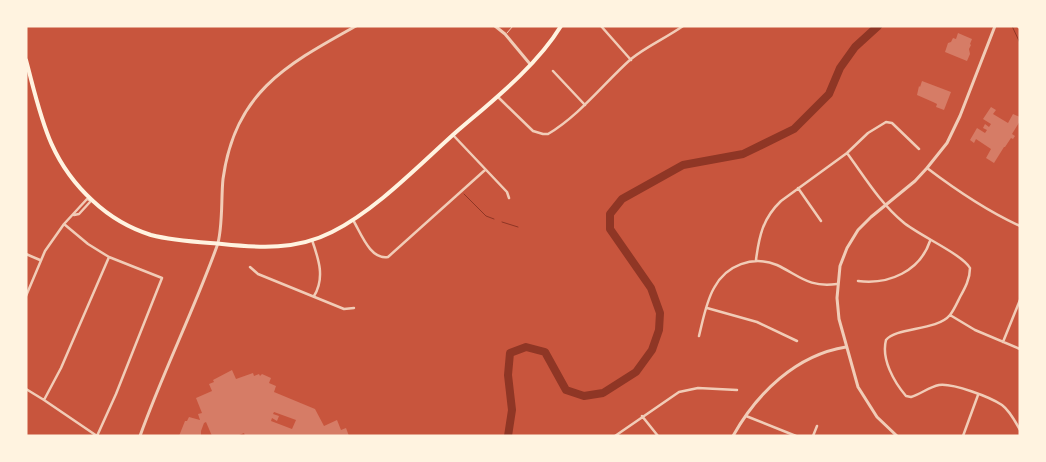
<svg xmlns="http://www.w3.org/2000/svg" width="1046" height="462" viewBox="0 0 1046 462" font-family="'Golos Text',sans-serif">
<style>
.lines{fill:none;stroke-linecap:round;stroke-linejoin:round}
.stream{stroke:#8f3625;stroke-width:1}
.river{stroke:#8f3625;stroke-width:8}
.building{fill:#d67c66;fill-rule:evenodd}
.service{stroke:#f1ccb7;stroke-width:1}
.minor{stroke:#f1ccb7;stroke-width:2.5}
.tertiary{stroke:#f1ccb7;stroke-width:3}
.secondary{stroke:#fff3e0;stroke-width:4}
</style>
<rect width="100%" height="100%" fill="#c8553d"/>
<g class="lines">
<!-- stream -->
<path class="stream" d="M1012,26l8,17
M464,194l22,22 8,3
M502,222l16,5"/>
<!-- river -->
<path class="river" d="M508,436l4,-26 -4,-35 2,-22 16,-6 19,5 21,38 18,6 19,-3 33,-21 16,-22 7,-20 1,-17 -9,-25 -41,-59v-15l12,-15 61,-34 60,-11 51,-25 35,-35 11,-26 15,-21 23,-21"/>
</g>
<!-- building -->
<path class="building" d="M958,33l14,6 -2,5 1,1 -2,4 1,5 -3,7 -22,-9 3,-9 3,-1 2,-4 3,1z
M922,81l29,11 -7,18 -8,-3 1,-3 -4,-2 -16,-7 2,-9 1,1z
M991,107l5,3 -3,4 15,9 5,-9 7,3v4l-8,13 3,2 -2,3 -2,-1 -6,9h-1l-10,16 -8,-5 5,-9 -15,-10 -2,4 -4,-3 7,-12 8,5 2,-3 -4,-2 2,-4 4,3 2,-3 -8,-5z
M232,370l4,9 17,-6 1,3 5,-2 1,2 2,-2 9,4 -2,5 7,3 -2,6 41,17 9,17 13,-6 4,10 5,-2 3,8h-104l-1,-3 -7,3h-25l-6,-14 -2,1 -3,8v5h-22l6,-15h2l2,-4 11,3 -2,-6 4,-1 -6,-15 16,-7 -3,-7 5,-2 -1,-2zM274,412l22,8 -4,9 -21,-8 1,-3 5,3 2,-5 -6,-2z"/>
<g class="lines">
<!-- service -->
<path class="service" d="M507,33l6,-7"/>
<!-- minor -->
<path class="minor" d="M601,26l30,34
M553,71l32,34
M498,97l35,34 10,3h5c32,-19 56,-51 83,-75 16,-13 35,-21 52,-33
M453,135l54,57 2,6
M847,153c17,23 33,50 56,69 15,13 59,32 67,46 0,11 -5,20 -10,29 -3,6 -6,13 -10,18 -13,16 -54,12 -64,25 -5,19 8,42 20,56l5,1c10,-3 18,-10 28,-12 14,-2 51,12 63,20 8,6 13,16 18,25
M927,168c29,22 60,43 93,58
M798,188l23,33
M74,215l5,-1 11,-12v-3
M353,220c8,13 17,40 35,37l97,-87
M64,224l24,20 21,13 53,21 -46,116 -19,42
M312,240c7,20 13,38 2,56
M26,254l14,6
M756,260c3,-24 7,-42 25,-59l66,-48 21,-20 18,-11 6,1 27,26
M250,267l8,7 86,35 10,-1
M858,281c31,4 62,-10 72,-40
M26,296l19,-45 19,-27 23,-25 3,1
M707,308l50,14 40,19
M950,315l25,15 45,19
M699,336c4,-16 7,-34 15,-48 12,-23 39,-33 63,-23 23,11 32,23 60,19
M1003,342l17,-42
M26,389l18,11 53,36
M44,400l17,-32 48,-111
M642,416l16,20
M746,416l50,20
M615,436l64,-44 19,-4 39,2
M813,436l4,-10
M963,436l15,-41"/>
<!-- tertiary -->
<path class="tertiary" d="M495,26l10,8 25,30
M140,436c23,-64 54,-126 77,-190 6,-16 4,-49 6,-67 12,-87 63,-114 133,-153
M733,436c24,-43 63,-81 113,-89
M897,436l-20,-19 -19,-30 -19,-68 -2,-21 3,-32 7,-18 11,-18 13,-13 44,-36 12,-13 20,-25 13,-27 35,-90"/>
<!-- secondary -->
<path class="secondary" d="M1019,26l1,1
M26,60c15,56 22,100 67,141 16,15 36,27 58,34 23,6 47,7 71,9 38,4 75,6 110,-12 44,-22 86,-66 123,-99 36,-31 81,-66 106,-107"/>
</g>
<!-- border -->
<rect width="1046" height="462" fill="none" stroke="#fff3e0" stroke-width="55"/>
</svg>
